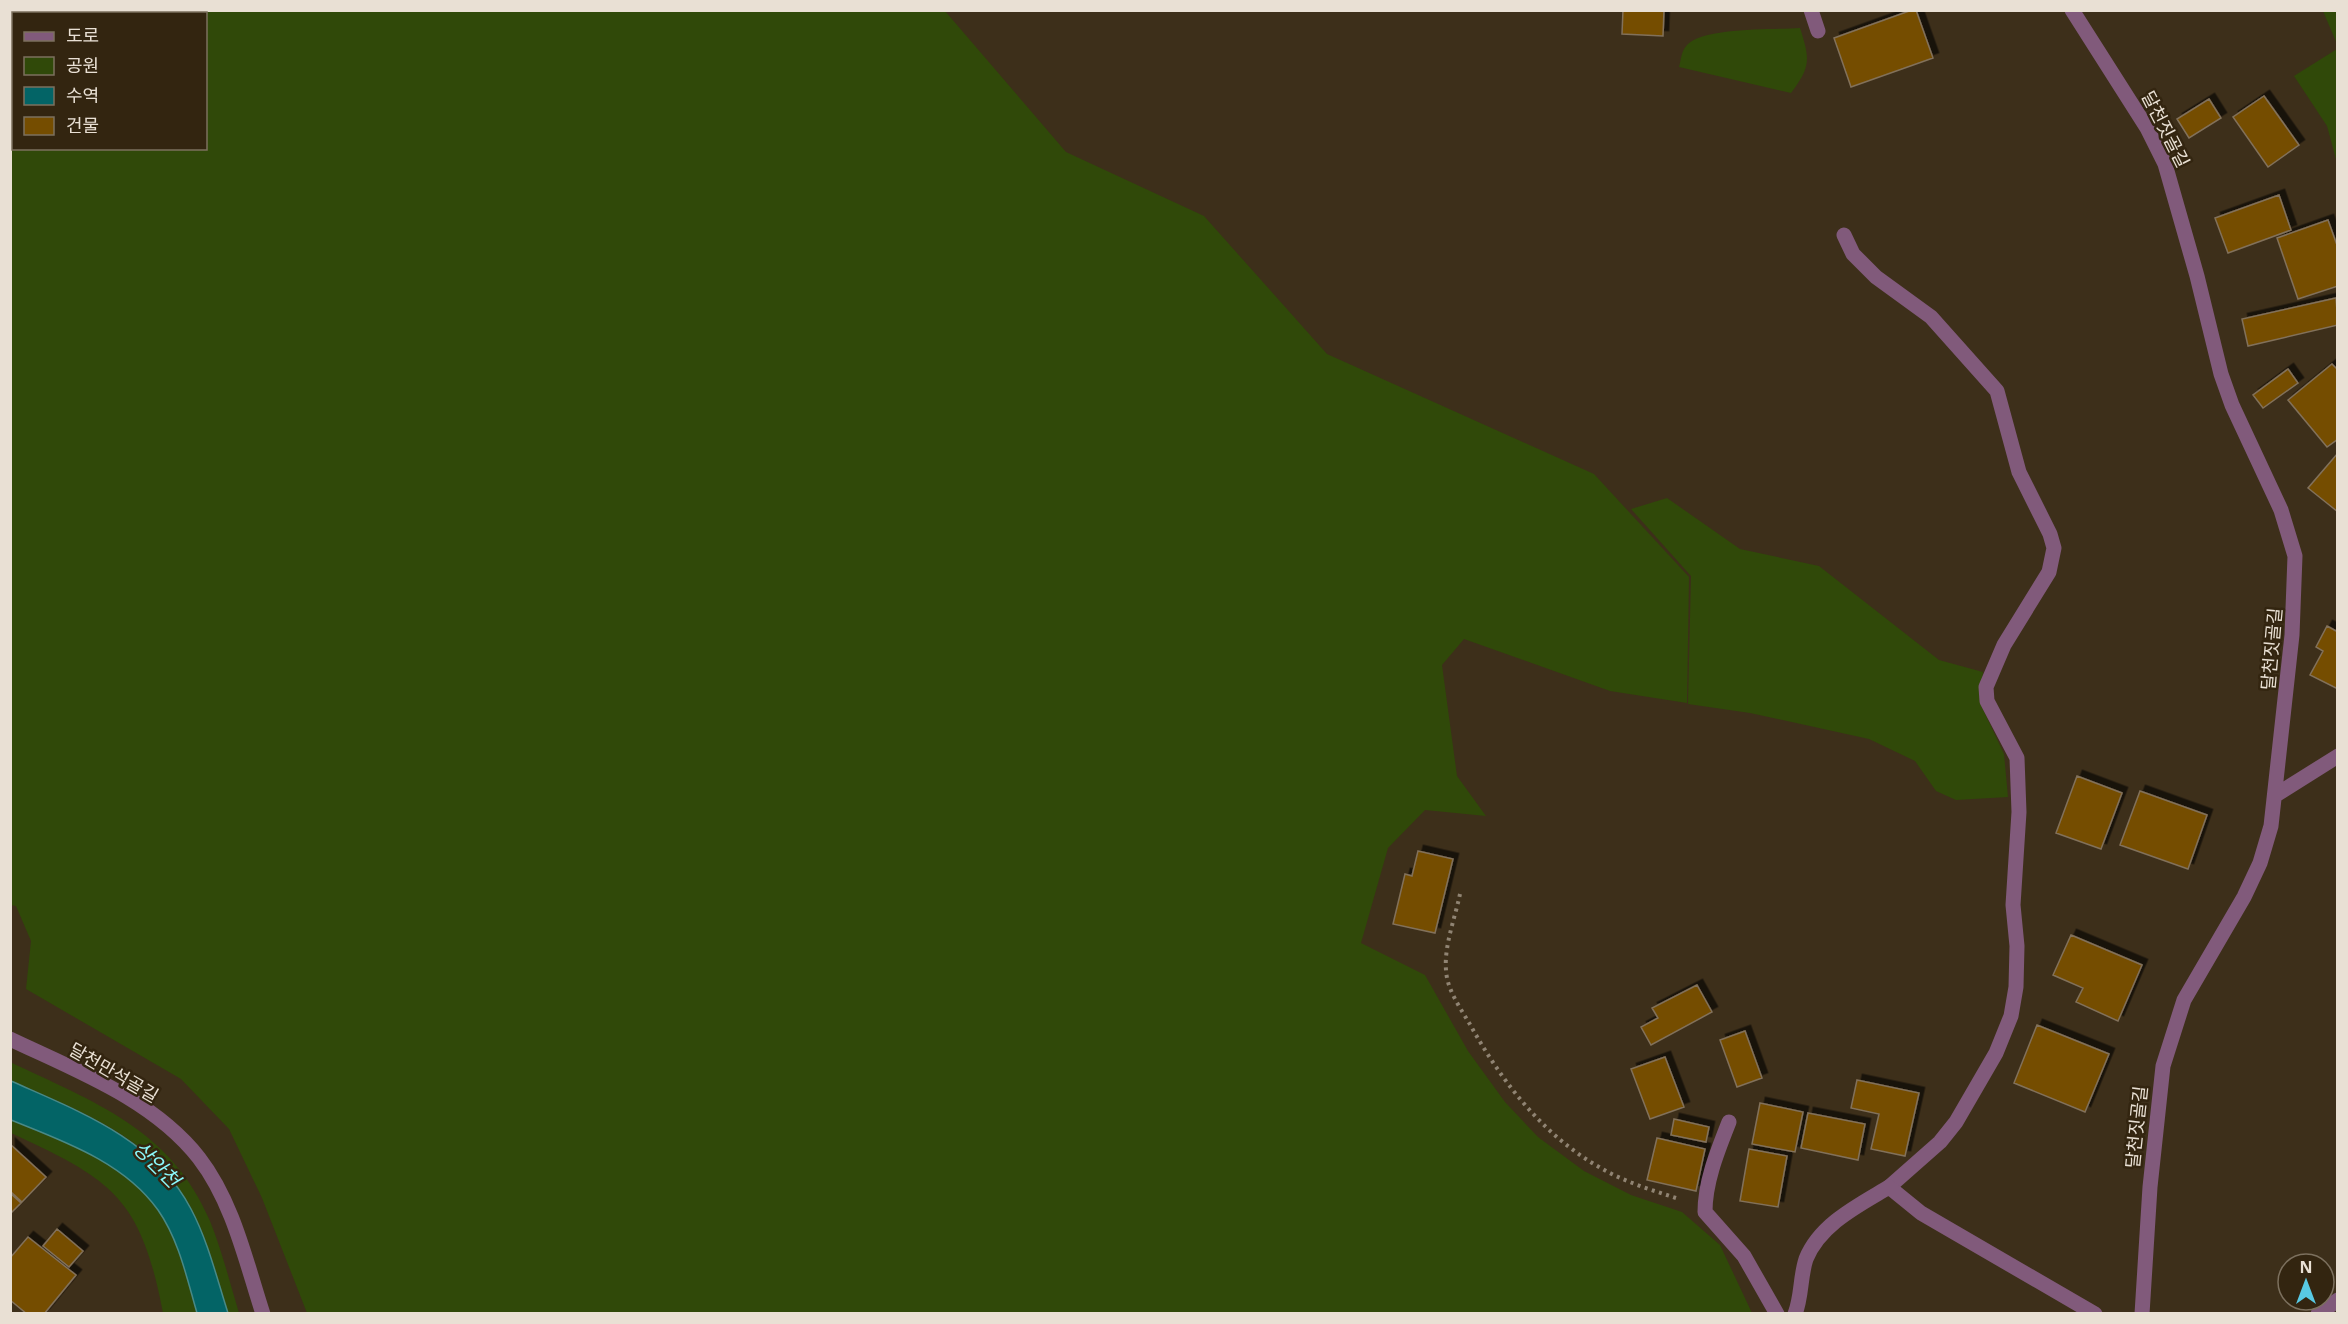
<svg xmlns="http://www.w3.org/2000/svg" width="2348" height="1324" viewBox="0 0 2348 1324" font-family="'Open Sans','Noto Sans KR',sans-serif">
<style>
.green{fill:#304909;fill-rule:evenodd}
.water{fill:#036466;stroke:#488987;stroke-width:1.5}
.building{fill:#754d00;stroke:#82715a;stroke-width:1.5;filter:url(#shadow)}
.lines{fill:none;stroke-linecap:round;stroke-linejoin:round}
.path{stroke:#908473;stroke-width:4;stroke-dasharray:3 4.5;stroke-linecap:butt}
.service{stroke:#815a7b;stroke-width:15}
.minor{stroke:#815a7b;stroke-width:15}
.tertiary{stroke:#815a7b;stroke-width:15}
.labels{text-anchor:middle;dominant-baseline:central;stroke-width:5;stroke-linejoin:round;paint-order:stroke}
.street-label{font-size:18px;fill:#e9e0d4;stroke:#332510}
.water-label{font-size:20px;font-style:italic;fill:#8bf8fb;stroke:#332510}
</style>
<defs>
<filter id="shadow"><feDropShadow dx="5.5" dy="-5.5" stdDeviation="0" flood-color="#0009"/></filter>
</defs>
<rect width="100%" height="100%" fill="#3d2f1a"/>
<!-- green -->
<path class="green" d="M11,10l934,1 121,141 138,64 123,138 267,120 95,103 -2,126 -77,-12 -146,-52 -22,26 15,111 29,40 -61,-6 -37,38 -27,95 64,32 43,76 37,51 33,35 46,34 47,24 51,17 38,33 32,68h-1445l-45,-115 -33,-69 -48,-50 -155,-90 5,-48 -15,-35 -6,-1zM14,14h192v134h-192z
M2323,11h14v33z
M1800,28c10,31 11,39 -9,65l-112,-26c2,-7 2,-16 8,-22 16,-18 87,-15 113,-17z
M2337,49v114l-10,-37 -33,-50z
M1667,498l73,51 79,17 120,94 44,12 -3,31 24,51 4,43 -52,3 -20,-9 -21,-30 -46,-22 -119,-26 -62,-9 3,-128 -60,-67z
M10,1062c84,40 161,67 200,159 12,30 20,62 29,92h-11c-14,-44 -26,-93 -54,-131 -39,-52 -106,-76 -163,-101z
M11,1120c52,21 113,42 147,90 21,30 29,69 39,103h-34c-22,-115 -50,-133 -152,-180z"/>
<!-- water -->
<path class="water" d="M11,1081c67,30 144,58 180,128 17,32 26,70 37,104h-31c-10,-34 -18,-73 -39,-103 -34,-48 -95,-69 -147,-90z"/>
<!-- building -->
<path class="building" d="M1623,10h41l-1,26 -41,-2z
M1912,10h4l17,48 -82,29 -17,-49z
M2264,96l35,49 -31,22 -35,-50z
M2209,99l12,19 -32,20 -12,-19z
M2279,195l12,35 -63,23 -13,-35z
M2328,220l10,28v38l-40,13 -21,-61z
M2336,298l2,27 -90,21 -6,-27z
M2332,364l6,6v69l-11,8 -39,-47z
M2288,369l10,14 -35,25 -10,-13z
M2338,453v59l-30,-24z
M2327,626l11,6v57l-28,-14 13,-24 -7,-4z
M2077,776l45,17 -21,56 -45,-16z
M2140,791l67,24 -19,54 -68,-24z
M1418,851l35,8 -18,74 -42,-9 12,-50 7,2z
M2071,935l71,30 -24,56 -42,-19 7,-14 -30,-13z
M1697,985l15,27 -61,33 -10,-18 17,-9 -6,-10z
M2037,1025l72,29 -24,58 -71,-29z
M1745,1031l17,47 -25,9 -17,-47z
M1665,1057l19,50 -34,12 -19,-50z
M1857,1080l62,13 -14,63 -34,-7 8,-35 -28,-6z
M1760,1103l43,9 -8,40 -43,-8z
M1808,1113l57,11 -7,36 -57,-12z
M1674,1119l35,8 -3,15 -35,-7z
M1657,1138l48,11 -9,42 -49,-11z
M10,1144l36,33 -24,25 -12,-11z
M1749,1149l38,7 -9,51 -38,-6z
M10,1193l11,10 -11,11z
M57,1229l26,22 -14,16 -26,-21z
M28,1237l48,38 -32,39h-17l-17,-14v-42z"/>
<g class="lines">
<!-- path -->
<path class="path" d="M1460,894c-5,24 -16,52 -14,76 1,21 16,40 26,58 31,55 71,107 127,139 25,15 53,23 80,32"/>
<!-- service -->
<path class="service" d="M1811,10l7,21
M1844,235l9,19 23,23 55,40 66,74 22,81 31,62 4,14 -5,24 -45,73 -18,42 1,14 30,57 2,54 -6,93 4,41 -1,41 -5,29 -15,37 -40,69 -16,20 -51,45"/>
<!-- minor -->
<path class="minor" d="M2072,10l75,118 18,36 32,112 24,98 11,31 49,105 14,46 -3,79 -21,191 -11,37 -16,34 -60,103 -21,66 -13,121 -8,127
M2276,795l62,-39
M1729,1122c-11,28 -24,59 -24,90l39,44 33,58
M1795,1314c7,-18 5,-37 11,-55 14,-35 53,-54 83,-72l32,26 174,101
M2318,1314l20,-14"/>
<!-- tertiary -->
<path class="tertiary" d="M10,1039c65,31 143,60 189,119 34,44 47,104 64,156"/>
</g>
<g class="labels">
<!-- street labels -->
<g class="street-label">
<text transform="translate(2166 129) rotate(63)">달천짓골길</text>
<text transform="translate(2271 649) rotate(-85)">달천짓골길</text>
<text transform="translate(114 1072) rotate(30)">달천만석골길</text>
<text transform="translate(2136 1127) rotate(-84)">달천짓골길</text>
</g>
<!-- water labels -->
<g class="water-label">
<text transform="translate(157 1164) rotate(45)">상안천</text>
</g>
</g>
<!-- border -->
<rect width="2348" height="1324" fill="none" stroke="#e9e0d4" stroke-width="24"/>
<!-- legend -->
<rect x="12" y="12" width="195" height="138" fill="#332510" stroke="#7c705e" stroke-width="1.5"/>
<rect x="24" y="32" width="30" height="9" fill="#815a7b" stroke="#7c705e" stroke-width="1.5"/>
<text x="66" y="42" font-size="18" fill="#e9e0d4">도로</text>
<rect x="24" y="57" width="30" height="18" fill="#304909" stroke="#7c705e" stroke-width="1.5"/>
<text x="66" y="72" font-size="18" fill="#e9e0d4">공원</text>
<rect x="24" y="87" width="30" height="18" fill="#036466" stroke="#7c705e" stroke-width="1.5"/>
<text x="66" y="102" font-size="18" fill="#e9e0d4">수역</text>
<rect x="24" y="117" width="30" height="18" fill="#754d00" stroke="#7c705e" stroke-width="1.5"/>
<text x="66" y="132" font-size="18" fill="#e9e0d4">건물</text>
<!-- north arrow -->
<g transform="translate(2306 1282)"><circle r="28" fill="#332510" stroke="#7c705e" stroke-width="1.5"/>
<path d="M0-4.5L10 22L0 15L-10 22Z" fill="#58c9e3"/>
<text y="-9" font-size="16" font-weight="bold" text-anchor="middle" fill="#e9e0d4">N</text>
</g>
</svg>
